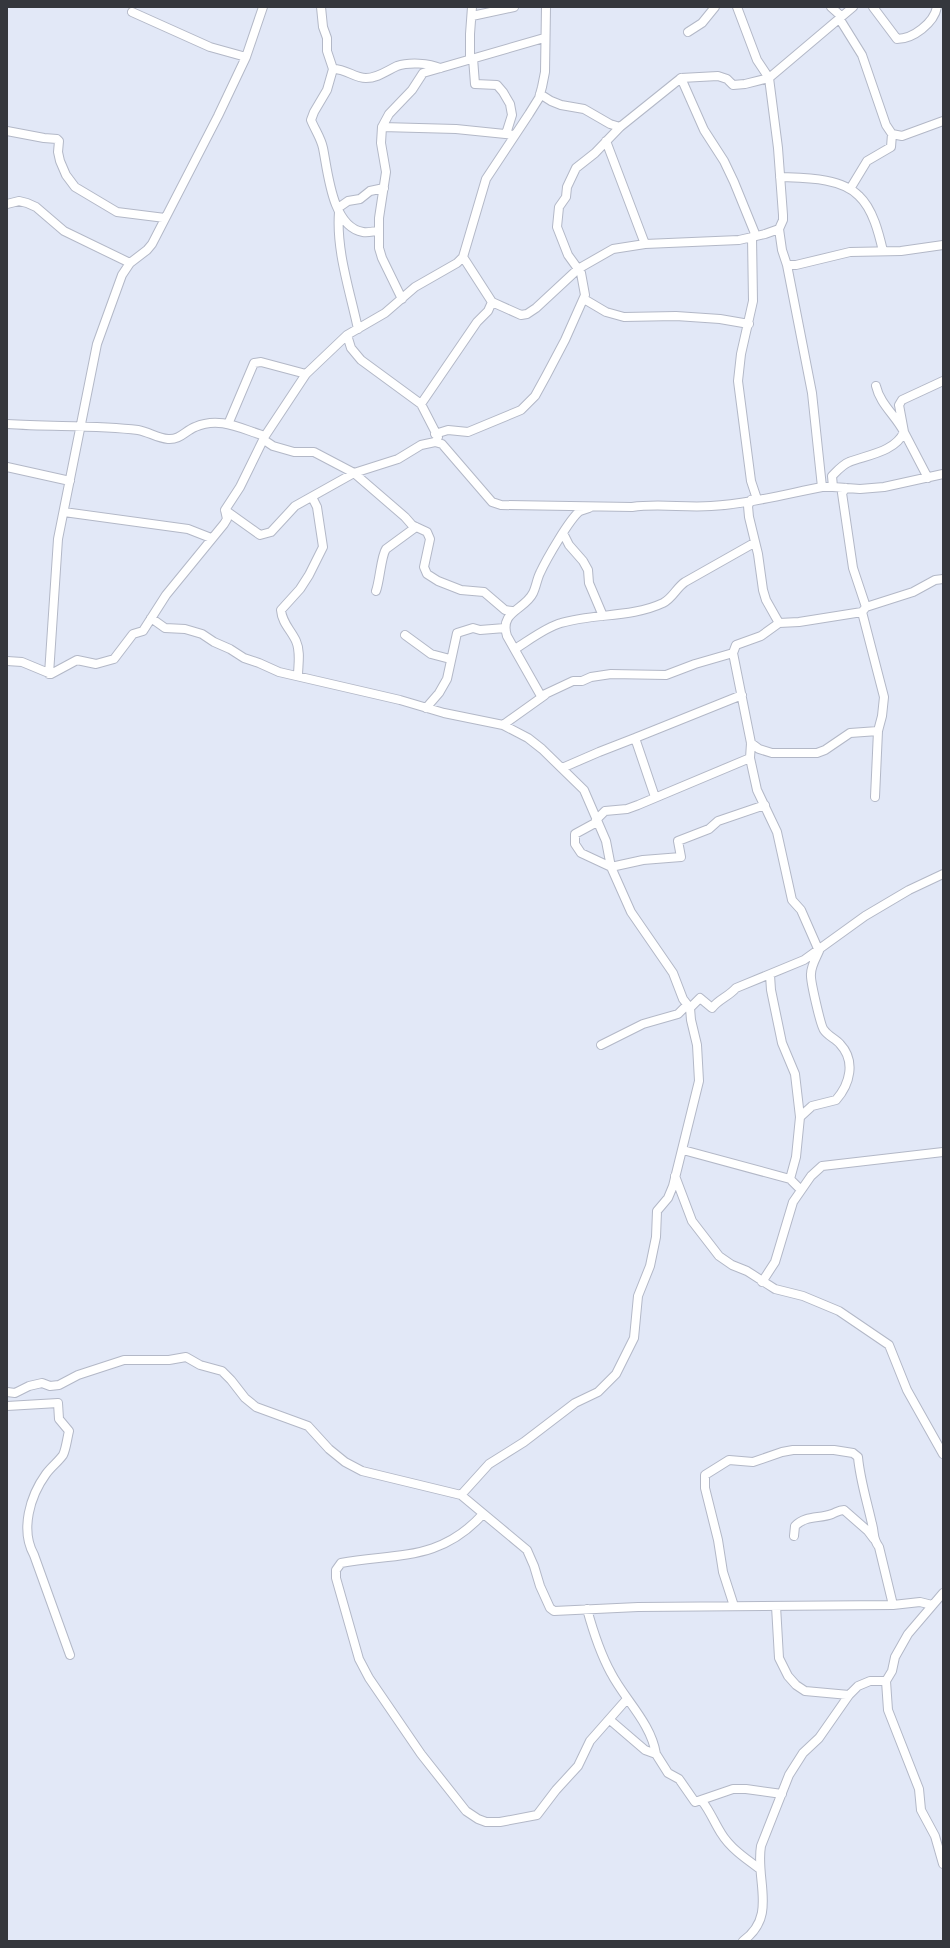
<svg xmlns="http://www.w3.org/2000/svg" width="950" height="1948" viewBox="0 0 950 1948" font-family="'Work Sans',sans-serif">
<style>
.lines{fill:none;stroke-linecap:round;stroke-linejoin:round}
.minor-casing{stroke:#b3b8c7;stroke-width:10}
.minor{stroke:#fff;stroke-width:8}
</style>
<rect width="100%" height="100%" fill="#e2e8f7"/>
<g class="lines">
<defs>
<path id="minor" d="M321,7l2,20 4,11v13l6,18 -6,21 -13,22 -3,8c4,10 10,18 12,28 5,24 9,79 40,84 5,1 11,-1 15,-1
M831,7l10,9
M873,7l24,32c16,0 37,-16 40,-32
M132,12l78,35 36,10
M472,16l42,-9
M839,18l23,37 24,70 6,9 10,2 41,-15
M688,32l14,-9 13,-16
M473,58l2,26 22,1 6,7 7,12 2,11 -6,19
M470,59v-25l2,-27
M333,69c14,0 21,9 33,9 12,0 20,-7 31,-12 12,-4 32,-3 43,2
M681,78l23,52 20,31 10,21 22,54
M540,94l11,7 10,4 23,4 26,15 10,3
M382,127l74,2 58,6
M7,131l37,7 13,1 2,2 -1,11 2,9 6,14 9,12 42,25 48,6
M606,141l39,103
M780,177c23,1 61,0 79,19 14,13 20,38 24,55
M850,189l17,-28 24,-14 1,-13
M7,204l12,-3 8,2 9,4 28,24 66,32
M338,208l10,-7 12,-2 10,-8 14,-3
M339,212c-3,39 11,79 19,117
M779,229l3,21 5,15 25,128 10,94
M752,237l1,64 -12,53 -3,27 13,100 6,18
M463,257l29,45 29,13 6,-1 9,-6 42,-39 35,-20 32,-5 94,-4 26,-6 14,-5 4,-9v-5l-5,-67 -9,-70 84,-71
M787,265h9l54,-13 51,-1 42,-6
M402,299l-20,-41 -3,-10v-30l7,-46 -5,-29 1,-16 7,-13 23,-24 11,-17 121,-35
M584,299l22,13 18,5 52,-1 44,3 29,5
M492,302l-4,9 -11,11 -56,82 17,33 -3,5 7,2 50,58 9,3 131,2c27,-4 52,1 79,-1 37,-2 75,-12 111,-19h11l27,2 24,-2 59,-13
M347,335l4,13 10,12 60,44
M229,422l25,-59 7,-1 45,12
M7,424c43,3 89,1 131,6 11,2 19,8 30,9 12,1 17,-8 27,-12 25,-11 46,2 70,9
M435,434l13,-4 20,2 53,-22 14,-14 11,-20 19,-36 20,-45 -4,-22 -13,-18 -11,-28 2,-20 7,-10 1,-10 9,-19 19,-15 25,-26 61,-49 37,-2 9,3 6,6 12,-1 24,-6 -12,-18 -20,-53
M264,440l9,6 21,6h20l40,21 51,44 7,8 15,7 3,7 -6,28 3,7 11,7 23,9 23,2 21,18 7,1
M7,467l63,14
M928,478l-24,-46 -5,-27 3,-5 41,-19
M833,487l-1,-11c5,-5 10,-11 17,-14 18,-7 46,-10 55,-30 -8,-16 -24,-28 -28,-46
M846,488l-4,5 11,75 13,39
M751,500l-3,6 1,11 9,37 5,36 3,10 13,23
M589,508c-3,1 -6,2 -9,3 -10,7 -34,49 -40,62 -3,6 -4,14 -7,20 -8,17 -34,18 -26,43l34,60 32,-15h9l9,-4 20,-3 55,1 29,-11 38,-11 3,-8 25,-9 18,-13 20,-1 63,-10 4,-5 47,-15 22,-12 8,-1
M225,510l35,25 11,-3 24,-26 59,-33 44,-14 23,-14 14,-3
M64,512l124,17 23,9
M563,533l6,12 14,16 5,9 1,13 14,33
M376,591c4,-11 5,-35 10,-42l30,-22
M862,612l22,85 -2,19 -4,15 -3,66
M151,618l14,10 20,1 17,5 12,8 16,7 14,9 15,5 20,9 121,28 44,13 59,12 25,13 14,11 42,41 22,51 5,26 20,45 42,61 10,26 7,9
M405,635l26,19 19,5
M515,649c13,-8 31,-22 46,-26 33,-10 70,-5 102,-20 10,-5 13,-15 22,-21l69,-39
M733,653l18,90 -1,15 7,32 20,42 15,68 9,10 18,41c-3,7 -8,15 -8,23 -1,6 10,53 13,56 4,6 12,9 16,14 16,17 10,40 -4,56l-24,6 -12,11 -4,40 -6,22
M7,661l15,1 29,12 26,-14 19,4 18,-5 19,-25 10,-3 23,-36 58,-71 3,-5 -2,-9 15,-23 25,-51 41,-62 41,-39 38,-22 30,-26 42,-24 6,-6 23,-78 43,-65 10,-16 3,-11 3,-15 1,-65
M49,674l9,-135 39,-195 25,-69 8,-12 17,-13 5,-6 66,-128 28,-59 17,-50
M298,676c0,-11 3,-24 -2,-35 -5,-11 -14,-18 -15,-31l19,-21 9,-14 14,-28 -6,-40 -5,-10
M426,708l13,-15 8,-14 10,-46 16,-5 7,2 25,-2
M503,725l42,-30
M751,743l8,6 13,4h45l8,-3 25,-17 28,-2
M562,768l37,-16 36,-14
M655,797l-20,-59 107,-43
M596,820l9,-9 22,-2 11,-4 112,-47
M597,822l-22,12v10l6,9 30,14 32,-7 38,-3 -3,-16 31,-12 9,-8 47,-16
M770,975l1,15 11,53 13,31 5,43
M601,1045l42,-21 35,-10 9,-9
M683,1150l107,29 10,10
M675,1176l17,45 27,35 13,9 15,6 28,18 28,7 36,15 50,34 18,45 36,64
M762,1282l13,-20 18,-60 18,-26 11,-10 121,-14
M7,1392l8,1 14,-7 13,-3 8,3 9,-1 19,-10 46,-15h45l17,-3 14,8 22,6 9,9 14,18 11,9 52,19 21,23 16,13 17,9 99,24 66,55 7,16 6,20 10,22 4,3 84,-4 255,-2 27,-3 12,3
M7,1406l51,-3 1,16 10,12c-2,8 -3,18 -6,24 -5,7 -12,12 -17,19 -16,22 -26,56 -12,81l36,100
M461,1495l28,-31 35,-22 51,-39 23,-11 18,-18 18,-36 4,-42 12,-30 6,-29 1,-26 11,-13 5,-12 26,-105 -2,-36 -6,-25 -1,-12 10,-10 12,10c7,-9 16,-11 24,-20l68,-28 61,-44 44,-26 34,-16
M482,1515c-42,46 -84,38 -141,48l-5,7v8l23,81 10,19 52,76 45,57 12,8 8,3h14l37,-7 19,-25 22,-24 12,-25 37,-42
M794,1536l1,-10c11,-11 24,-7 37,-12 5,-2 7,-4 12,-4l24,21 6,8
M943,1593l-35,41 -13,23 -3,14 -6,10 2,29 31,79 2,21 14,26 8,28
M734,1606l-11,-34 -5,-32 -13,-52v-13l24,-15 24,2 29,-10 11,-2h41l19,3 5,4c2,23 9,44 14,67 3,10 0,14 7,23l14,58
M776,1606l3,52 9,18 8,9 9,6 44,4
M587,1609c6,22 13,44 24,64 14,27 40,50 45,81
M610,1720l35,30 11,4 12,19 11,6 16,23 38,-13h13l36,5
M702,1801c8,10 12,21 19,32 9,15 25,26 39,36
M743,1941c35,-25 12,-61 18,-95l28,-71 14,-22 16,-15 30,-43 9,-9 12,-5h16"/>
</defs>
<!-- minor casing -->
<use href="#minor" class="minor-casing"/>
<!-- minor -->
<use href="#minor" class="minor"/>
</g>
<!-- border -->
<rect width="950" height="1948" fill="none" stroke="#35373d" stroke-width="16"/>
</svg>
